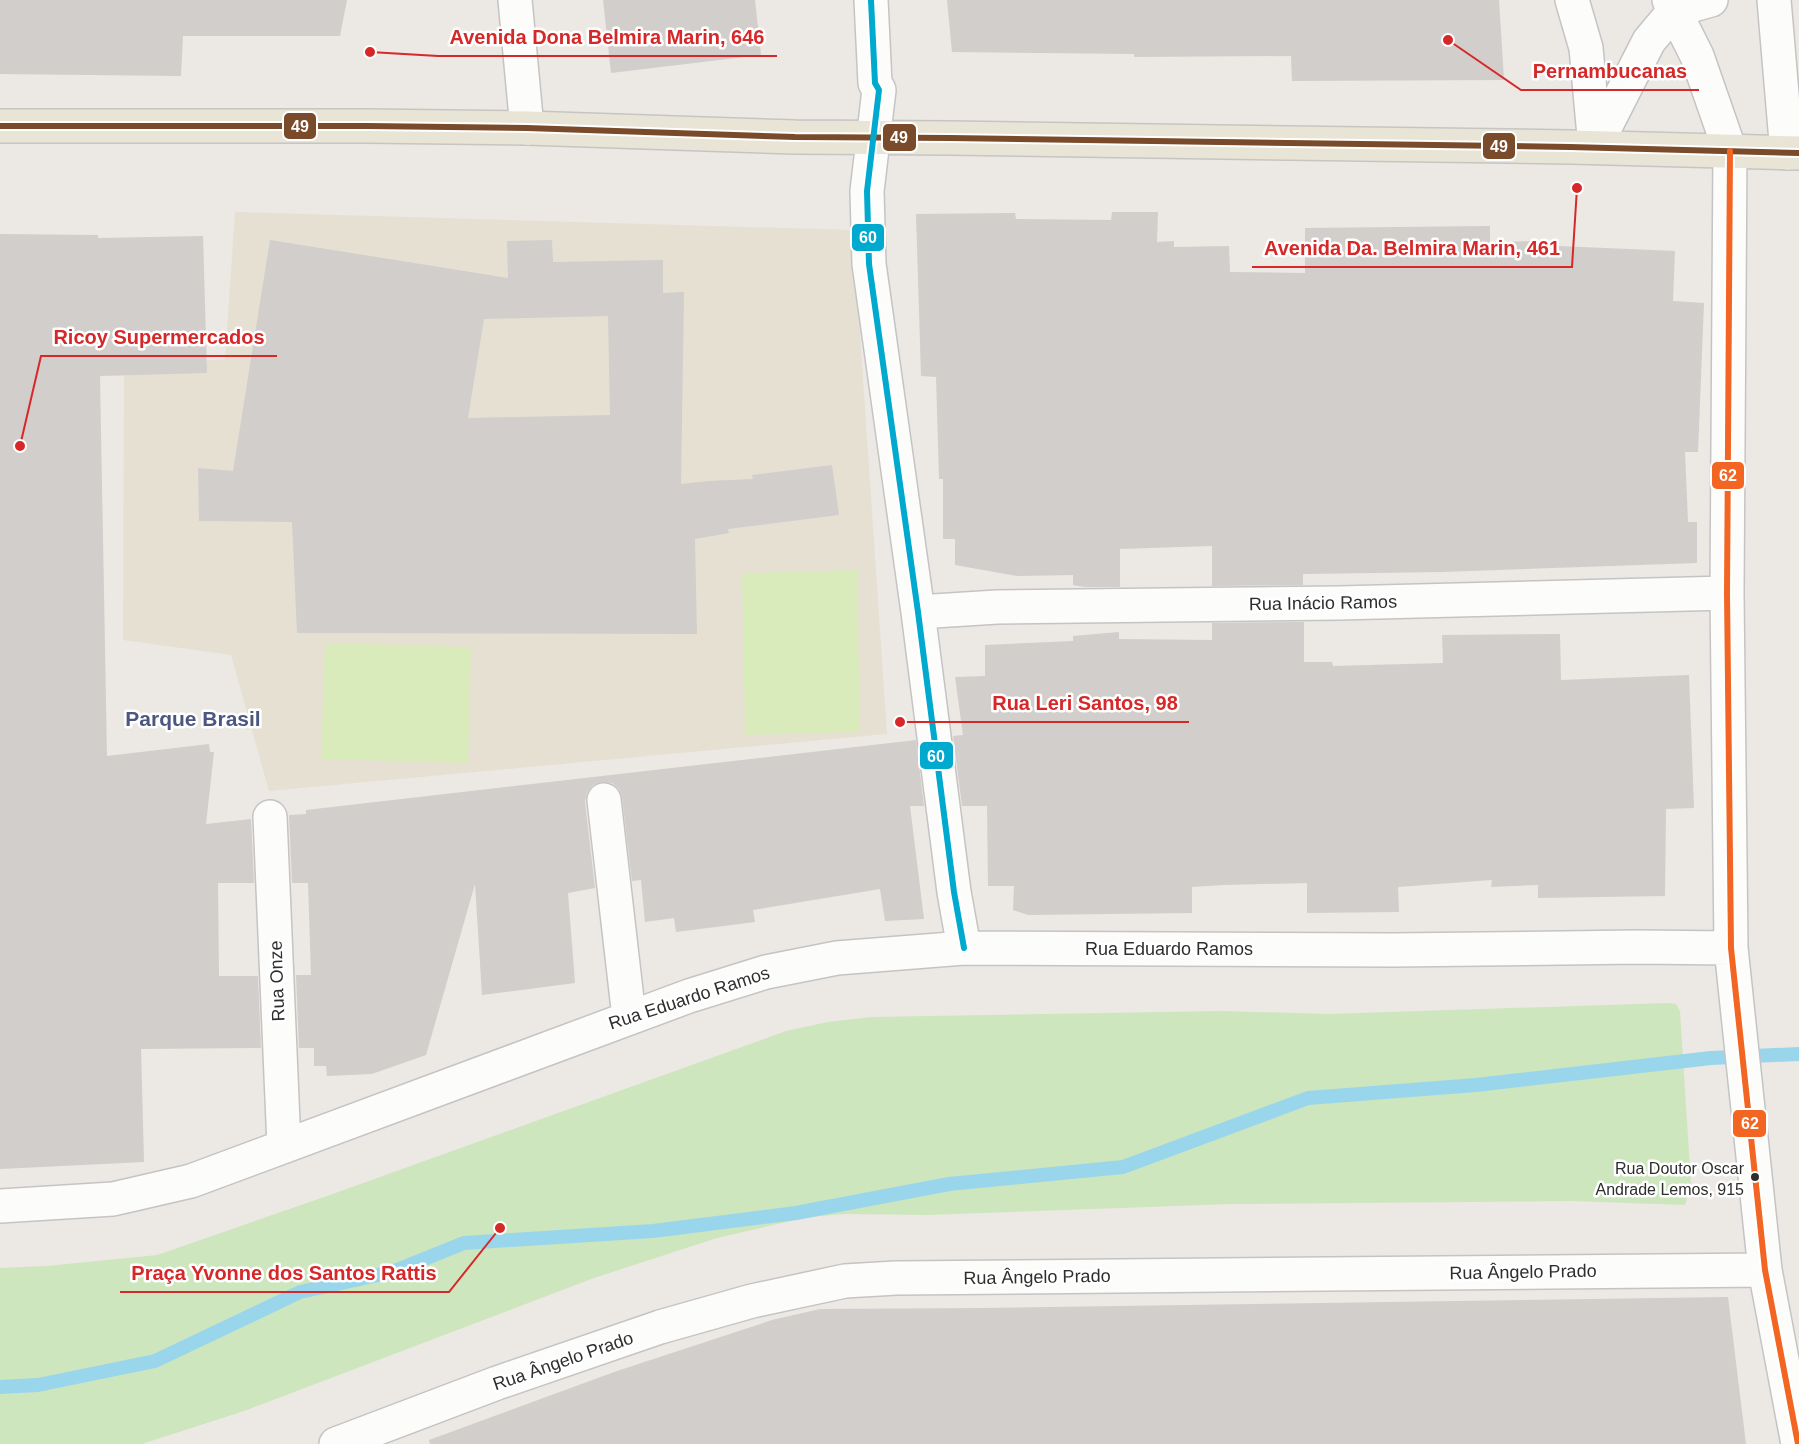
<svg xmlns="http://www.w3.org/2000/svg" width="1799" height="1444" viewBox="0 0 1799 1444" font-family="Helvetica,sans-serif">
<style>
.education{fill:#e6e0d3}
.green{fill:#cee6be}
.pitch{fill:#d9eabb}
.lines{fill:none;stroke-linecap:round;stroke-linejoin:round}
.stream{stroke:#99d6ec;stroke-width:14}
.building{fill:#d1cecb;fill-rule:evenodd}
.minor-casing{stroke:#c5c4c5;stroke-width:36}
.major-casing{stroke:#c6c5c4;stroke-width:36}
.minor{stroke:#fcfcfb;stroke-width:33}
.major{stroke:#e8e4d6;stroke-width:33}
.bus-1-casing{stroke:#fff;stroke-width:10}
.bus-2-casing{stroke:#fff;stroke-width:10}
.bus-3-casing{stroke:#fff;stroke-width:10}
.bus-1{stroke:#7a4b2a;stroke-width:6}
.bus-2{stroke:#f26522;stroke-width:6}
.bus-3{stroke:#00a9ce;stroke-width:6}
.bus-dot{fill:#2e2e2e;stroke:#fff;stroke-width:2}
.labels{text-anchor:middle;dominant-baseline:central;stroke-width:5;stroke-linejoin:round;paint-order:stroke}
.bus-label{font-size:16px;fill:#2e2e2e;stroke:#fff;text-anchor:end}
.street-label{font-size:18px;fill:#2e2e2e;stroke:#fff}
.quarter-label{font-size:21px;font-weight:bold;fill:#4d5680;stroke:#fff}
.leader{fill:none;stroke:#d62828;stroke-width:2}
.callout-dot{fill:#d62828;stroke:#fff;stroke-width:2}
.callout-label{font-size:20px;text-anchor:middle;font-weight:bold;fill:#d62828;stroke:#fff;stroke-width:5;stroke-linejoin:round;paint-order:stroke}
.line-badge{stroke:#fff;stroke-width:2}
.badge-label{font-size:16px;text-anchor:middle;font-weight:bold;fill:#fff}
</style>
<rect width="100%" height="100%" fill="#ece8e4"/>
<!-- education -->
<path class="education" d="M235,212l618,18 34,504 -618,57 -38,-136 -108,-15 1,-272 101,-9z"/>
<!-- green -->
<path class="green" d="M1668,1003l8,1 4,7 11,173 -6,21 -115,-4 -338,3 -303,11 -83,-1 -38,3 -91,21 -123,40 -347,132 -105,34h-142v-176l46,-2 111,-11 170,-59 459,-165 42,-9 43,-5 350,-6 108,3z"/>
<!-- pitch -->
<path class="pitch" d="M857,570l3,162 -115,3 -3,-162z
M325,643l146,4 -3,116 -147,-4z"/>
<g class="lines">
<!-- stream -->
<path class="stream" d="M0,1387l38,-2 117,-24 145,-69 92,-20 72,-29 189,-12 143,-18 153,-29 174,-17 185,-69 168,-13 235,-27 88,-4"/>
</g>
<!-- building -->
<path class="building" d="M0,0h347l-7,36h-157l-2,40 -181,-2z
M603,0h152l6,55 -150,18z
M947,0h552l5,80 -212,1 -1,-25 -157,1v-3l-182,-2z
M1112,212h46l-1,30 17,-1v6l55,-1 1,26 75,1v-45l185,-2v16l45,-1v4l140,6 -2,50 31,2 -6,149h-13l3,70h9v41l-255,9 -139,2v11l-91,1v-40l-92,3v38h-36l-11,-2v-10l-56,1 -62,-11v-26h-12v-60h-4l-3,-102 -15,-1 -5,-162 99,-1 1,6 95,1z
M0,234l98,1v3l105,-2 4,137 -107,3 7,380 102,-12 1,8h4l-8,72 45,-5 3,64h-36l1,93h39l3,72 -120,1 3,113 -144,7z
M270,240l238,38 -1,-37 45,-1 1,22 110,-2v33l21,-1 -3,192 27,-3 45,-2 -1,-4 80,-10 7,50 -111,14 1,4 -34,6 2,95 -400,-1 -5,-111 -93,-1 -1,-53 35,3zM608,316l2,99 -142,3 16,-99z
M1304,622v40h28l1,4 110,-3 -1,-28 118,-1 1,46 128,-5 5,133 -28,1 -1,87 -127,2v-13l-47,2 1,-7 -94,7 1,25 -92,1v-30l-83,2 -32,2v26l-164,2 -15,-5 1,-24h-26l-1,-80h-25l-9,-70 10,-1 -8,-58 30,-1v-31l88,-4v-5l46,-4v7l93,1v-17z
M916,740l8,66h-14l14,113 -39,2 -5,-32 -127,21 2,12 -79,10 -2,-14 -29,4 -4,-42 -9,1 -10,-84 -3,-8 -7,-6 -11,-1 -8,3 -6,7 -2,10 10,86 -27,5 7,90 -93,12 -7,-111 -49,171 -54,19 -45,2 -1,-10h-12v-18h-15l-3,-73h15l-3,-92h-16l-3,-68 17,-1v-4z
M1728,1297l18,147h-1316l-1,-4 188,-69 155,-51 48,-11 163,-1z"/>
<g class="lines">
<defs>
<path id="minor" d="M515,0l12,128
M871,0l4,83 4,7 -12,101 2,73 49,348 36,280 10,56
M1572,0l14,48 9,99
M1669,0l28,56 33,95 -3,442 4,355 34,322 33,174
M1774,0l13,153
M1595,147l54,-106 26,-31 36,-10
M918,612l79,-5 342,-4 388,-10
M604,800l25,217
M270,817l14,329
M0,1206l113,-7 78,-18 498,-185 77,-24 71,-14 127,-10 430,2 244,-3 93,1
M336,1444l161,-61 163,-56 92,-26 93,-20 51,-3 869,-8"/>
<path id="major" d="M0,126h367l160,2 268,9 155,1 620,9 229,6"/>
</defs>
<!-- minor casing -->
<use href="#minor" class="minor-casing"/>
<!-- major casing -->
<use href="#major" class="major-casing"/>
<!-- minor -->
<use href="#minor" class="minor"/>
<!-- major -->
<use href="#major" class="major"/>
<defs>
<path id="bus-1" d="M0,126h367l160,2 268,9 155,1 620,9 229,6"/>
<path id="bus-2" d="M1730,151l-3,442 4,355 34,322 33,174"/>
<path id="bus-3" d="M871,0l4,83 4,7 -12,101 2,73 49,348 36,280 10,56"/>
</defs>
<!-- bus-1 casing -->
<use href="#bus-1" class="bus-1-casing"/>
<!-- bus-2 casing -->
<use href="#bus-2" class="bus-2-casing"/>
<!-- bus-3 casing -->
<use href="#bus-3" class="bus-3-casing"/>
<!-- bus-1 -->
<use href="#bus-1" class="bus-1"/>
<!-- bus-2 -->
<use href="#bus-2" class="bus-2"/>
<!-- bus-3 -->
<use href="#bus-3" class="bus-3"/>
</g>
<!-- markers -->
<circle class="bus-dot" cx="1755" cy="1177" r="5"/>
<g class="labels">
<!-- bus labels -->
<g class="bus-label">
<text x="1744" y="1168">Rua Doutor Oscar<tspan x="1744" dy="21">Andrade Lemos, 915</tspan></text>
</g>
<!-- street labels -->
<g class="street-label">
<text transform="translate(1323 603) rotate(-1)">Rua Inácio Ramos</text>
<text x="1169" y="949">Rua Eduardo Ramos</text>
<text transform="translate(277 981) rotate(-92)">Rua Onze</text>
<text transform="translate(689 998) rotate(-18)">Rua Eduardo Ramos</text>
<text transform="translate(1523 1272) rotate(-1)">Rua Ângelo Prado</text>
<text transform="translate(1037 1277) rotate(-1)">Rua Ângelo Prado</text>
<text transform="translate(563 1361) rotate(-19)">Rua Ângelo Prado</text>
</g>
<!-- quarter labels -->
<g class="quarter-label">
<text x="193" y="718">Parque Brasil</text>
</g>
</g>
<!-- callouts -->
<path class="leader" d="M370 52L438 56H777M1448 40L1521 90H1699M1577 188L1572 267H1252M20 446L41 356H277M900 722L980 722H1189M500 1228L449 1292H120"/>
<g class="callout-dot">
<circle cx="370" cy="52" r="6"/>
<circle cx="1448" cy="40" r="6"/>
<circle cx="1577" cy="188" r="6"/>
<circle cx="20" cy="446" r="6"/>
<circle cx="900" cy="722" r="6"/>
<circle cx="500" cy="1228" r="6"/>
</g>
<g class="callout-label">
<text x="607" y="44">Avenida Dona Belmira Marin, 646</text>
<text x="1610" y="78">Pernambucanas</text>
<text x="1412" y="255">Avenida Da. Belmira Marin, 461</text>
<text x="159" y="344">Ricoy Supermercados</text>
<text x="1085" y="710">Rua Leri Santos, 98</text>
<text x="284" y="1280">Praça Yvonne dos Santos Rattis</text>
</g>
<g class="line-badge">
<rect x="283" y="112" width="34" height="28" rx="6" fill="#7a4b2a"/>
<rect x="882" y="123" width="35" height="29" rx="6" fill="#7a4b2a"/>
<rect x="1482" y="132" width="34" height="28" rx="6" fill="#7a4b2a"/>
<rect x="851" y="223" width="34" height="29" rx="6" fill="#00a9ce"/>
<rect x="1711" y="461" width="34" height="29" rx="6" fill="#f26522"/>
<rect x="919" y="741" width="35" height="29" rx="6" fill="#00a9ce"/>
<rect x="1732" y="1109" width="35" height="29" rx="6" fill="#f26522"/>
</g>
<g class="badge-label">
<text x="300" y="132">49</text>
<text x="899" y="143">49</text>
<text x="1499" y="152">49</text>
<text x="868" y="243">60</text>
<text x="1728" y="481">62</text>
<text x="936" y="762">60</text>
<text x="1750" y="1129">62</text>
</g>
</svg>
